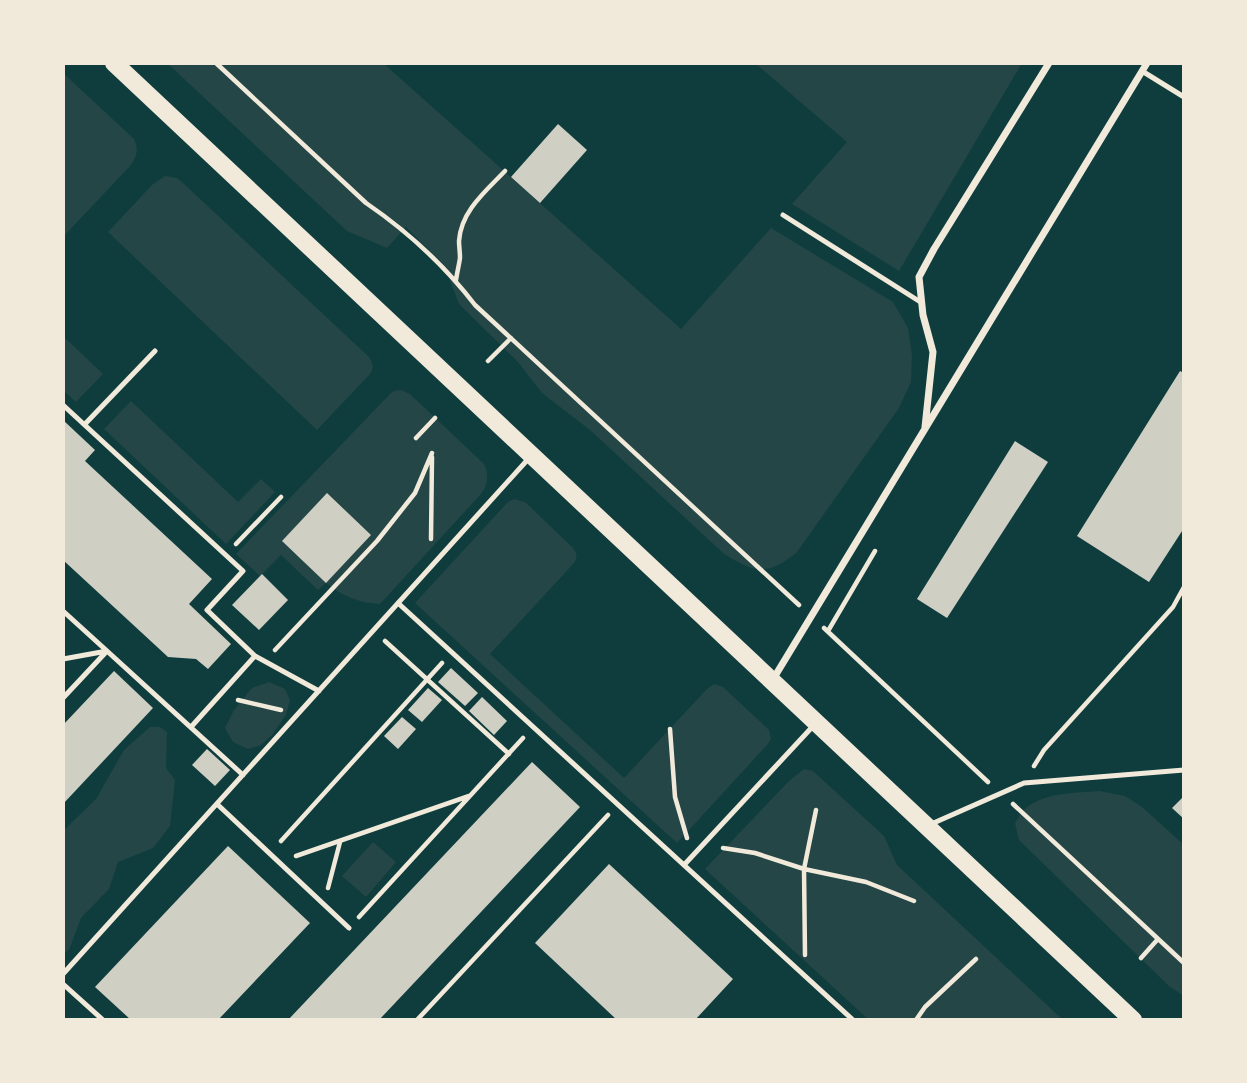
<svg xmlns="http://www.w3.org/2000/svg" width="1247" height="1083" viewBox="0 0 1247 1083" font-family="Commissioner,sans-serif">
<style>
.green{fill:#244646}
.building{fill:#cfcfc3}
.lines{fill:none;stroke-linecap:round;stroke-linejoin:round}
.path{stroke:#f1e9da;stroke-width:4.5}
.service{stroke:#f1e9da;stroke-width:5}
.minor{stroke:#f1e9da;stroke-width:7}
.primary{stroke:#f1e9da;stroke-width:18}
</style>
<rect width="100%" height="100%" fill="#0f3d3e"/>
<!-- green -->
<path class="green" d="M167,63h216l298,266 90,-101 122,74 15,26 4,28 -1,26 -12,26 -102,144c-30,25 -43,21 -74,1l-133,-123 -48,-37 -24,-31 -59,-58 -15,-39 -38,-38 -19,21 -40,-17z
M755,63h267l-123,208 -107,-67 55,-62z
M63,73l71,66c5,11 3,17 -4,27l-67,71z
M165,176l12,2 5,4 187,175c4,7 5,11 1,17l-53,56 -209,-198 44,-47z
M63,336l40,38 -27,28 -13,-12z
M401,390l9,4 74,70c5,10 4,21 -3,30l-101,110c-21,-1 -38,-8 -54,-21l-8,7 -37,-35 -21,21 -24,-22 155,-161 3,-2z
M131,401l107,101 23,-23 14,13 -49,52 -122,-115z
M514,499l11,3 47,45c5,5 6,10 2,16l-84,91 134,124 82,-88 8,-6 9,3 46,43 2,9 -4,6 -90,98 -262,-240 93,-101z
M269,682l16,7 5,11 -4,15 -14,20 -11,10 -13,4 -15,-7 -8,-14 9,-18 18,-22z
M150,727h10l7,5 -1,36 9,12 -5,46 -17,22 -35,14 -9,27 -28,29 -12,32 -6,3v-122l33,-32 28,-49z
M804,769l9,2 71,65 13,29 166,155h-194l-164,-151 84,-88z
M1100,791l25,5 17,11 42,38v151l-15,-10 -150,-146 -4,-17c3,-4 6,-11 10,-14 19,-17 51,-16 75,-18z
M373,842l23,20 -30,35 -24,-21z"/>
<!-- building -->
<path class="building" d="M558,124l29,26 -47,53 -29,-26z
M1180,371l4,2v155l-35,54 -72,-46z
M63,420l32,30 -10,11 127,118 -23,25 42,40 -23,25 -12,-10 -28,-2 -105,-97z
M1015,441l33,21 -101,156 -30,-19z
M327,493l44,42 -45,48 -44,-42z
M262,574l26,26 -29,30 -27,-25z
M451,668l27,25 -13,13 -27,-24z
M114,671l39,37 -90,96v-79z
M428,688l14,12 -20,22 -14,-12z
M482,697l25,24 -13,14 -25,-24z
M402,717l14,12 -18,20 -14,-13z
M207,749l23,21 -15,16 -23,-21z
M532,762l48,45 -32,34 -169,179h-91z
M1184,796v23l-12,-11z
M228,846l82,77 -92,97h-87l-36,-33z
M609,864l124,115 -38,41h-78l-82,-77z"/>
<g class="lines">
<!-- path -->
<path class="path" d="M216,63l150,140c41,28 79,63 109,102l324,300
M456,280c1,-7 3,-15 4,-22 0,-6 -1,-12 -1,-17 2,-30 27,-50 46,-70
M488,361l23,-23
M416,438l19,-20
M431,539l1,-82
M236,544l45,-47
M824,628l164,154
M828,631l47,-80
M385,641l124,113
M275,650l102,-109 38,-48 17,-40
M238,700l43,10
M670,729l5,68 12,41
M1034,766l10,-16 129,-143 11,-20
M1013,804l171,159
M281,841l161,-178
M723,848l32,5 49,16 62,13 48,19
M296,856l173,-60
M328,888l12,-46
M359,917l164,-179
M805,955l-1,-86 12,-59
M1141,958l17,-19
M417,1020l191,-205
M916,1020l9,-13 51,-48"/>
<!-- service -->
<path class="service" d="M1142,71l42,26
M783,215l139,88
M63,405l180,166 -36,39 48,46 64,35
M85,424l70,-73
M398,603l455,417
M63,611l44,40
M63,659l44,-8
M63,698l44,-47 136,124
M191,727l64,-71
M217,804l132,124
M929,825l95,-42 160,-13
M684,865l131,-141
M63,974l467,-517
M63,984l40,36"/>
<!-- minor -->
<path class="minor" d="M925,427l8,-75 -10,-37 -4,-38 15,-28 115,-186
M772,681l375,-618"/>
<!-- primary -->
<path class="primary" d="M114,63l1019,957"/>
</g>
<!-- border -->
<rect width="1247" height="1083" fill="none" stroke="#f1e9da" stroke-width="130"/>
</svg>
